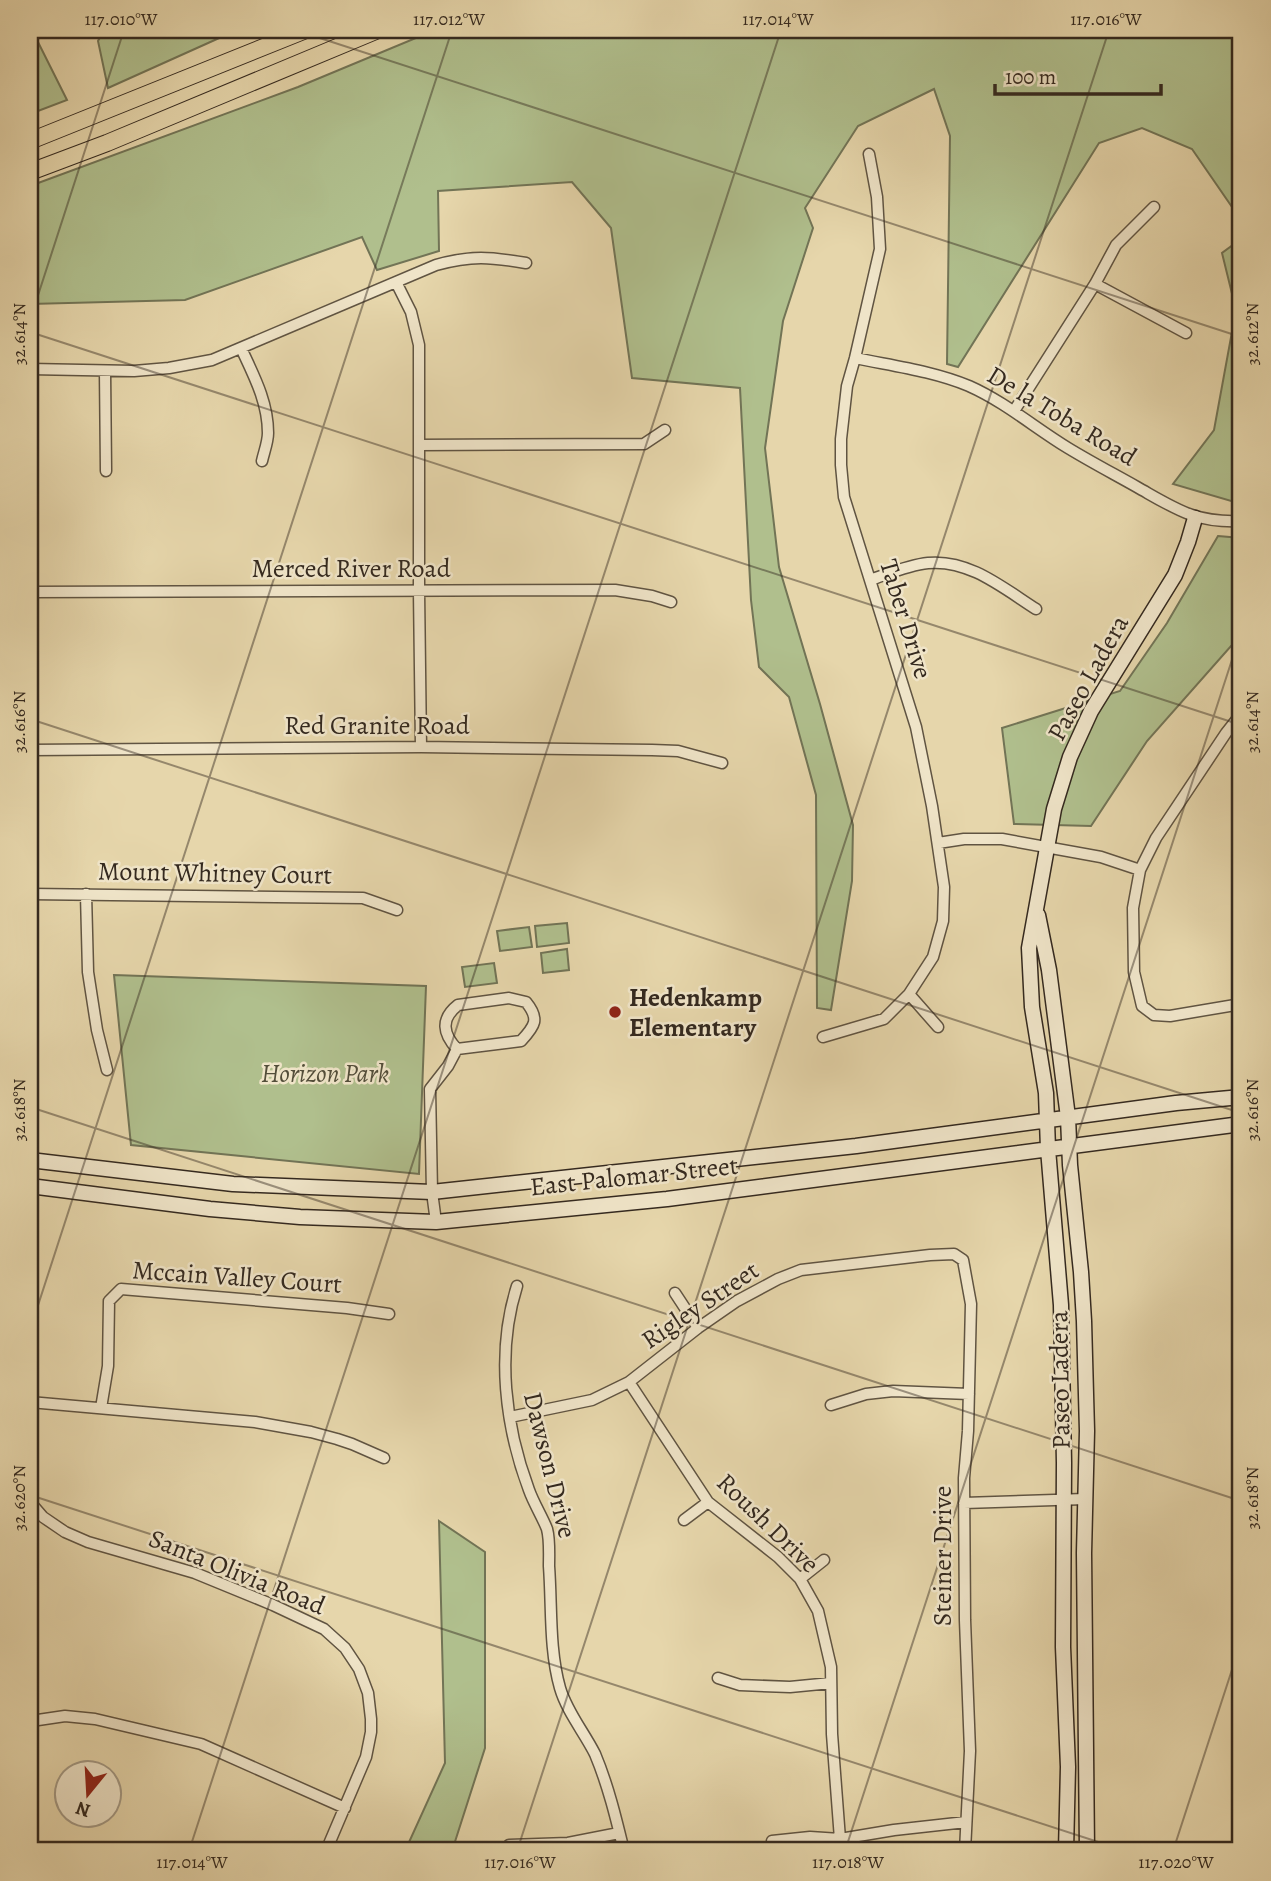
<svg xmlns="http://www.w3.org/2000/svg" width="1271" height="1881" viewBox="0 0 1271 1881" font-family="Alegreya,serif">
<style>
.green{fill:#b0bf8d;stroke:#727456;stroke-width:2}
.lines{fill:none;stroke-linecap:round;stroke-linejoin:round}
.street-casing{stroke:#605442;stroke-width:13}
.secondary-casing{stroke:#34291f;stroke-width:17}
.primary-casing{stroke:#34291f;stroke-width:18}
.street{stroke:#efe4c8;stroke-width:10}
.secondary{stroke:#efe4c8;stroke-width:14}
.primary{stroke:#e6d6ab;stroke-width:16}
.ticks{fill:none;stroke:#34291f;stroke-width:2;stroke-opacity:0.45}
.poi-dot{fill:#8f2418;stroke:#efe4c8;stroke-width:2.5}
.labels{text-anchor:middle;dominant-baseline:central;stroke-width:5;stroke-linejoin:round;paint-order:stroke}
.street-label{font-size:26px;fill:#34291f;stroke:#efe4c8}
.poi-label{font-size:26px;font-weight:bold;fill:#34291f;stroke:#efe4c8;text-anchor:start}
.park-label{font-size:26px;font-style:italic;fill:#534e3a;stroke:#efe4c8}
.neatline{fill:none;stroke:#34291f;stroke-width:2.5}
.ticks-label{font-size:18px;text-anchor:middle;fill:#34291f}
</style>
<rect width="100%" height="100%" fill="#e6d6ab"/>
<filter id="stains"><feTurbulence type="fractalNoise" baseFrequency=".00286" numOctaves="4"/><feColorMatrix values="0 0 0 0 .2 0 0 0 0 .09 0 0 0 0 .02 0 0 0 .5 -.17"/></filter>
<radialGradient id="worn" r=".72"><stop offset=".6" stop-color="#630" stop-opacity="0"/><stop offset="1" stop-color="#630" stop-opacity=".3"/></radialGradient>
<!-- green -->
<path class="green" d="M30,30h2l35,70 -37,14z
M104,30h133l-129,58 -10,-47z
M435,30h806v190l-49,-71 -50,-21 -43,15 -141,224 -11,-3 3,-228 -16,-47 -76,37 -53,82 8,20 -30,93 -18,127 14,119 41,137 33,121 -1,56 -21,129 -14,-2 -1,-213 -27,-98 -30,-30 -8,-67 -11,-212 -108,-10 -21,-150 -39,-46 -134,9 1,60 -62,19 -15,-33 -177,63 -155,4v-118l268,-99z
M1241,239v263l-3,1 -65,-19 41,-54 22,-120 -14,-57z
M1218,536l23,2v100l-10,8 -84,95 -56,85 -77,-2 -12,-96 118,-37 47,-68z
M567,923l2,20 -32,4 -2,-21z
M529,927l3,20 -32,4 -3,-20z
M567,949l2,21 -26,3 -2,-20z
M494,963l3,20 -32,4 -3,-20z
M114,975l312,11 -7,188 -288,-29z
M439,1521l46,31v196l-33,103h-47l40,-88z"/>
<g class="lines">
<defs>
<path id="street" d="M396,282l15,30 8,33v246l2,156
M1095,284l91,49
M241,348c13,28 27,54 27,85 0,9 -4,19 -6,28
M855,358c38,8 78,13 114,28 36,16 66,42 99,62 23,14 46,26 69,39 39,22 58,36 104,34
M30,369l104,2 35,-3 43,-8 224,-95c36,-10 54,-8 90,-2
M105,371l1,100
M1014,411l81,-127 21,-39 38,-38
M419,445l225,-1 21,-14
M870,580c18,-6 38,-15 58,-17 41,-4 75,25 108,46
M30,592l585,-2 37,6 19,6
M1241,714l-15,19 -70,105 -16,32 -7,38 1,64 8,34 12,9 16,1 71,-12
M30,750l391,-3 231,3 26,1 44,12
M938,843l26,-4h38l99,18 39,13
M30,894l333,4 34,12
M86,894l2,78 9,58 10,40
M909,994l29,33
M509,998l17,4c14,17 9,24 -5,39l-64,8c-14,-15 -17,-30 1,-44z
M823,1037l61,-18 25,-25 24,-37 10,-36 1,-34 -12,-81 -16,-79 -72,-230 -3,-32v-26l6,-53 8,-28 25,-109 -3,-52 -8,-43
M436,1222l-4,-30 -2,-103 18,-23 9,-17
M517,1286c-21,66 -12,140 12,204 5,14 13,26 18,39 3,11 2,26 2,37 3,41 0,83 11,122 7,24 24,44 35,66 13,31 21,64 29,97
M675,1293l23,35
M629,1382l79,120 70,55 22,22 18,32 13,56 1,67 8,105
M30,1402l225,20 56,10 26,7 15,5 32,14
M831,1405l35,-11 27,-3 76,3
M101,1408l7,-42 1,-65 12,-12 226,19 42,6
M510,1417l82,-17 37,-18 69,-54 39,-27 41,-22 23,-9 129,-15 24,-1 9,6 8,44 -3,127 -4,47 1,142 5,131 -5,100
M30,1502l13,15 22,15 23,10 107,31 78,32 51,24 21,19 14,21 9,24 3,26v13l-5,25 -40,94
M964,1503l121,-4
M684,1520l24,-18
M800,1579l24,-19
M718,1678l22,7 50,2 41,-4
M38,1720l27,-4 30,3 106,25 144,64
M772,1841l38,-4 30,2 54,-9 72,-8
M509,1845l59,-2 51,-10"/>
<path id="secondary" d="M1038,915l11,55 19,147 2,48 11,107 3,49 3,110 -3,122 3,298
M30,1160l203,24 199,8 424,-46 320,-43 65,-6
M30,1186l180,23 90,8 136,5 231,-23 574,-75
M1066,1851l2,-84 -5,-120 1,-184 -3,-158 -13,-156 -2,-56 -14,-86 -3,-59 25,-139 16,-52 21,-46 84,-136 13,-33 7,-24"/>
<path id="primary" d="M30,141l276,-111
M30,172l77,-29 271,-113"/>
</defs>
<!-- street casing -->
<use href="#street" class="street-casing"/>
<!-- secondary casing -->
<use href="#secondary" class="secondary-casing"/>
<!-- primary casing -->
<use href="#primary" class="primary-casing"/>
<!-- street -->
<use href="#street" class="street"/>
<!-- secondary -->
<use href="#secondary" class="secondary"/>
<!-- primary -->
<use href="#primary" class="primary"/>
</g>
<!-- ticks -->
<path class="ticks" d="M295,30l946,307M30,320l94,-290M30,332l1211,393M30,719l1211,394M30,1107l1211,394M30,1330l422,-1300M30,1495l1096,356M189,1851l592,-1821M517,1851l592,-1821M845,1851l396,-1219M1173,1851l68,-209"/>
<!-- markers -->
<circle class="poi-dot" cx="615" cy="1012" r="7"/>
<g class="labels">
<!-- street labels -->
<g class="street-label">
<text transform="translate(1062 416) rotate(31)">De la Toba Road</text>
<text x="351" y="568">Merced River Road</text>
<text transform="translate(906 619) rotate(73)">Taber Drive</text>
<text transform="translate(1088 678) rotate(-61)">Paseo Ladera</text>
<text x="377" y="725">Red Granite Road</text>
<text transform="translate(215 873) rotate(1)">Mount Whitney Court</text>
<text transform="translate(634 1176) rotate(-6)">East Palomar Street</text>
<text transform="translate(237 1277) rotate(4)">Mccain Valley Court</text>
<text transform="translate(700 1305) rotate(-34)">Rigley Street</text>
<text transform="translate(1060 1380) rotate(-91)">Paseo Ladera</text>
<text transform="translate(550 1465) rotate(76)">Dawson Drive</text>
<text transform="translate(768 1523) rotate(44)">Roush Drive</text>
<text transform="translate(942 1556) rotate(-90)">Steiner Drive</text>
<text transform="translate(237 1572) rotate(22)">Santa Olivia Road</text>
</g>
<!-- poi labels -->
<g class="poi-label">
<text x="629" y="997">Hedenkamp<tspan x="629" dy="30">Elementary</tspan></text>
</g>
<!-- park labels -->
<g class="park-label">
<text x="325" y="1073">Horizon Park</text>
</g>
</g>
<!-- margin -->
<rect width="1271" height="1881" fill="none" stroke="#e6d6ab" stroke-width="77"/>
<!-- north arrow -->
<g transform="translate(88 1794) rotate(198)"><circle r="33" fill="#efe4c8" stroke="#a49984" stroke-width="2"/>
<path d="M0-5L12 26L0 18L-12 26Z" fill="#8f2418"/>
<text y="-10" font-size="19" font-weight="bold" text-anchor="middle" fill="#34291f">N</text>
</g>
<!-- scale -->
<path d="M995 84v10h166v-10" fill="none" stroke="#34291f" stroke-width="3.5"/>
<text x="1005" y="84" font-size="21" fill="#34291f" stroke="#efe4c8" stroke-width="5" paint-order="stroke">100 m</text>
<rect x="38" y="38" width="1194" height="1804" class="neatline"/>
<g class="ticks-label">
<text x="121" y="25">117.010°W</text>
<text x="449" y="25">117.012°W</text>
<text x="778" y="25">117.014°W</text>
<text x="1106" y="25">117.016°W</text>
<text transform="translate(19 334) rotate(-90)" y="6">32.614°N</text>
<text transform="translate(1252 334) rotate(-90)" y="6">32.612°N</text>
<text transform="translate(19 722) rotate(-90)" y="6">32.616°N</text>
<text transform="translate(1252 722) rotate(-90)" y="6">32.614°N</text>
<text transform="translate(19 1110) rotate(-90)" y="6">32.618°N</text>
<text transform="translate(1252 1110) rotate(-90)" y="6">32.616°N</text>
<text transform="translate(19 1498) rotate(-90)" y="6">32.620°N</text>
<text transform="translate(1252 1498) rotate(-90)" y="6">32.618°N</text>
<text x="192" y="1868">117.014°W</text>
<text x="520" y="1868">117.016°W</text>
<text x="848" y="1868">117.018°W</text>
<text x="1176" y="1868">117.020°W</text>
</g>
<rect width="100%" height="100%" filter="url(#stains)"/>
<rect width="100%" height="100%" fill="url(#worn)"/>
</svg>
